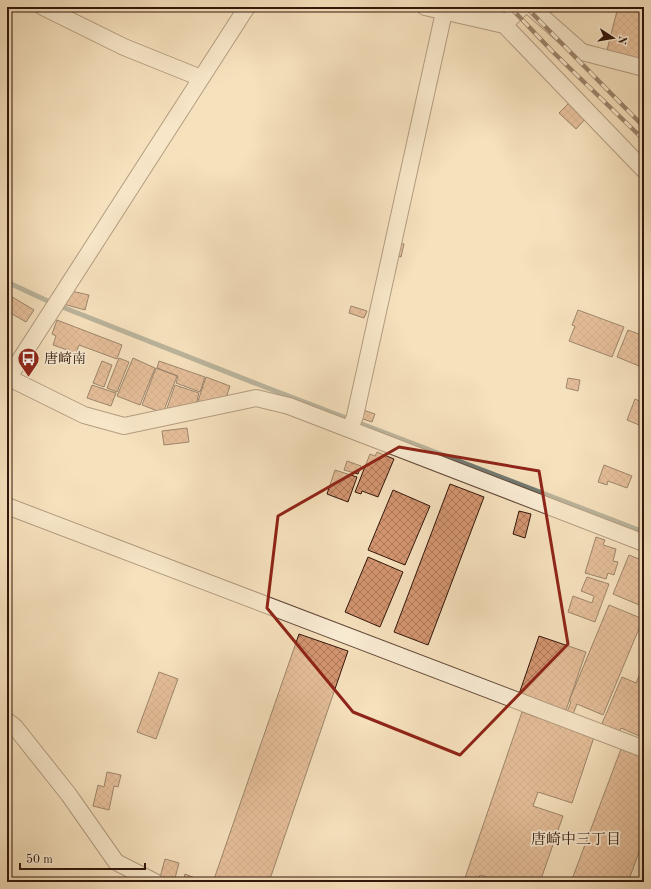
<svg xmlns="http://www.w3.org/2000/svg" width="651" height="889" viewBox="0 0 651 889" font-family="'Old Standard TT','Noto Serif JP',serif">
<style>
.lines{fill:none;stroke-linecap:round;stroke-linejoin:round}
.stream{stroke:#727a71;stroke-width:5}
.building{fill:url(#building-cross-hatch);stroke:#32160b}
.minor-casing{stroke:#634938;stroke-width:18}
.minor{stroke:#f9ecd4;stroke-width:16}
.rail-casing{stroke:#32160b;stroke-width:4.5}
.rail{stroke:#f9ecd4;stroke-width:3;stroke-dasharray:9;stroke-linecap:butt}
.marked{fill:none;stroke:#8f2418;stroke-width:3;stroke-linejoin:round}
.labels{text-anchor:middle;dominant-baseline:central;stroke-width:3.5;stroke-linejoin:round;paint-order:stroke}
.poi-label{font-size:14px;fill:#32160b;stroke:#f9ecd4;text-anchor:start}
.neighbourhood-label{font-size:15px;fill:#32160b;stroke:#f9ecd4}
</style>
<defs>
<pattern id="building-cross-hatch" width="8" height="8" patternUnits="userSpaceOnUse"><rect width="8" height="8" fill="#d39570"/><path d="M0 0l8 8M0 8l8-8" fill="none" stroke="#ac795a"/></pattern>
</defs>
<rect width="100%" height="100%" fill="#f6e1bd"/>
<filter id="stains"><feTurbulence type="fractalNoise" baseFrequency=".005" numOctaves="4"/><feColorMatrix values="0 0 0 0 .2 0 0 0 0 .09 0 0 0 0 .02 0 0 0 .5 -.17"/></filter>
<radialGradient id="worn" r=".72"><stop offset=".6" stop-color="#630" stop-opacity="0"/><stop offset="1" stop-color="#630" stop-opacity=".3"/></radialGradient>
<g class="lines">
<!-- stream -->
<path class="stream" d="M7,282l45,21 213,84 379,145"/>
</g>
<!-- building -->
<path class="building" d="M618,7h26v56l-38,-9z
M571,101l17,15 -12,13 -17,-16z
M395,242l9,2 -3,13 -9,-3z
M67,290l22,5 -4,15 -22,-6z
M9,295l25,15 -8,12 -19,-11v-13z
M351,306l16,5 -3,7 -15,-5z
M578,310l46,17 -12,30 -43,-16 6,-15 -3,-1z
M57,320l65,25 -5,14 -38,-14 -3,8 -23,-8 3,-9 -4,-2z
M628,330l16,6v32l-27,-11z
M119,358l10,4 -12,30 -10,-4z
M133,358l22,10 -15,37 -23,-9z
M102,361l10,4 -8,22 -11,-4z
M159,361l46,16 -5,15 -24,-9 2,-7 -21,-8z
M156,368l21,8 -14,37 -21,-8z
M206,377l24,9 -5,15 -29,6z
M568,378l12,2 -2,11 -12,-3z
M92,385l24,8 -5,13 -24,-8z
M175,385l24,8 -4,15 -30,6z
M635,399l9,4v24l-17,-7z
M360,409l15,5 -3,8 -15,-5z
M187,428l2,14 -25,3 -2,-14z
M377,452l17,7 -16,38 -16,-6 -1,3 -6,-2 15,-38 5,2z
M347,461l14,5 -3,8 -14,-4z
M604,465l28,11 -5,12 -19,-7 -1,4 -9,-3z
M335,470l22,7 -9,25 -21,-8z
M450,484l34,13 -56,148 -34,-13z
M393,490l37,16 -25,59 -37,-15z
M519,511l12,3 -6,24 -12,-4z
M596,537l9,3 -2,5 13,4 -3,12 5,1 -4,13 -6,-2 -2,6 -21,-6z
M629,555l15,6v46l-31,-13z
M368,557l35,15 -23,55 -35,-15z
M587,577l22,7 -14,38 -27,-10 5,-16 19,7 2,-7 -13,-5z
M609,605l34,14 -40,96 -26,-11 -4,10 -6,-2 4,-10 -2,-1z
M299,634l49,17 -79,231h-56z
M539,636l47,16 -21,61 -47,-16z
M644,665v73l-23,-10 -3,8 -18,-8 22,-51 14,6z
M159,672l19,7 -22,60 -19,-7z
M522,712l72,25 -22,66 -34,-11 -5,14 30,10 -23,66 -35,-2 -1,2h-3l-21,-7 -2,7h-3l-10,-4z
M621,749l23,9v81l-16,43h-24l-14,-5 -2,5h-17z
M107,772l14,3 -3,12 -4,-1 -5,24 -16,-4 5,-21 6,2z
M165,859l14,4 -5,19 -15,-1z
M185,874l20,8h-22z"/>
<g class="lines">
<defs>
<path id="minor" d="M43,7l81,40 77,31
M425,7l79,18 18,-18
M487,7l157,163
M531,7l51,45 62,16
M7,377l77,38 40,11 132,-28 33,8 355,137
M7,380l240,-373
M350,429l5,-13 89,-404
M7,506l637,243
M7,721l8,6 54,68 47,67 39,20"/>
</defs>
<!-- minor casing -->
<use href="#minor" class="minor-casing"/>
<!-- minor -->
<use href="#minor" class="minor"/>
<defs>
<path id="rail" d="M510,7l42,44 92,89
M526,7l118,120"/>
</defs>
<!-- rail casing -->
<use href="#rail" class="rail-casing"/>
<!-- rail -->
<use href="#rail" class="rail"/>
</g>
<!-- marked area -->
<path d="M0 0H651V889H0ZM399,447l140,24 29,173 -108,111 -107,-43 -86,-104 11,-92z" fill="#f6e1bd" fill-opacity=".55" fill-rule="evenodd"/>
<path class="marked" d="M399,447l140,24 29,173 -108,111 -107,-43 -86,-104 11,-92z"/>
<!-- icons -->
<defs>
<symbol id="bus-pin" viewBox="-11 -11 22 30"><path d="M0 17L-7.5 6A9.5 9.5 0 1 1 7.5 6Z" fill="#8f2418" stroke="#f9ecd4"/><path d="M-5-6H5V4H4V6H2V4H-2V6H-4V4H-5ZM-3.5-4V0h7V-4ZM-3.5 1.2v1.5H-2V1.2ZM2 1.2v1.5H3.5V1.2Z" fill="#fff"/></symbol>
</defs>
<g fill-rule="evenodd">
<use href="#bus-pin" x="16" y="346" width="25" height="34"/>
</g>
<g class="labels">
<!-- poi labels -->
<g class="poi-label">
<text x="44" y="359">唐崎南</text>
</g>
<!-- neighbourhood labels -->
<g class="neighbourhood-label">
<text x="576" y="840">唐崎中三丁目</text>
</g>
</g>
<!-- margin -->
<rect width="651" height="889" fill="none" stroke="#f6e1bd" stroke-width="24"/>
<rect x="8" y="8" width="635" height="873" fill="none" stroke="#32160b" stroke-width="2"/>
<rect x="12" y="12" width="627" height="865" fill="none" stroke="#32160b"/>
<!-- north arrow -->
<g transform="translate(613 38) rotate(102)" stroke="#f9ecd4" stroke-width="3" paint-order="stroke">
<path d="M0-3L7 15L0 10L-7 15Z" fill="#32160b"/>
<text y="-6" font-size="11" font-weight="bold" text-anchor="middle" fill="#32160b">N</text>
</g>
<!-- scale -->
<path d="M20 863v6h125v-6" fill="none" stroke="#32160b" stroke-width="2"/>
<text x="26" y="863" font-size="12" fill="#32160b" stroke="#f9ecd4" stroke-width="3" paint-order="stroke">50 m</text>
<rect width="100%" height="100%" filter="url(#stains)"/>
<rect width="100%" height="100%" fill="url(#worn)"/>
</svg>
